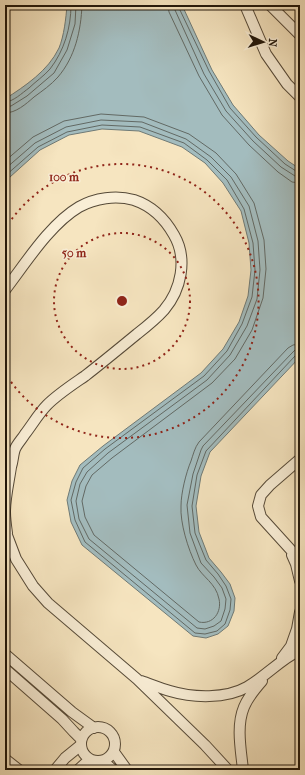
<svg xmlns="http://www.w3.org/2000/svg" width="305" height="775" viewBox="0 0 305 775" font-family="'IM FELL French Canon',serif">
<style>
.water{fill:#a3bcbe;stroke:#6f7a76}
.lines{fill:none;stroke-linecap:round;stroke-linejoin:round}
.shore{stroke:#626964;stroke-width:1}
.minor-casing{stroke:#564a38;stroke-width:12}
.minor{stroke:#f9eed6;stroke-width:10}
.ring{fill:none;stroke:#8f2418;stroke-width:2;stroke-dasharray:2 4}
.centre{fill:#8f2418;stroke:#f9eed6;stroke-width:2}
.ring-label{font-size:12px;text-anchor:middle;font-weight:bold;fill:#8f2418;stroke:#f9eed6;stroke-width:3;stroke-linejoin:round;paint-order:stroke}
</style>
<rect width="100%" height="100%" fill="#f6e5c0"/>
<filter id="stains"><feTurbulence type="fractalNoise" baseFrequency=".005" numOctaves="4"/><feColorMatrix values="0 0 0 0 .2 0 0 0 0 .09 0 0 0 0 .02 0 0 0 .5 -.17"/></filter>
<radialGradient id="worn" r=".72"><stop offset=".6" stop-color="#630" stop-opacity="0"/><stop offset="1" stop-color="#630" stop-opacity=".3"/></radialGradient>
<!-- water -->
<path class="water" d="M67,5h115l30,65 21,35 26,30 29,26 12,8v188l-90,95 -9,24 -5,30 3,26 10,26 12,14 9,12 5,14 -1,13 -6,15 -10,8 -12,4 -13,-2 -111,-91 -11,-23 -4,-22 5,-19 8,-16 23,-19 98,-73 22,-24 16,-27 9,-26 3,-26 -2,-27 -8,-32 -18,-28 -18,-20 -23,-16 -43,-16 -37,-2 -33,6 -29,15 -30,27 -5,6v-84c20,-13 43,-28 54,-51 5,-12 7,-30 8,-43z"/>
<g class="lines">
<!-- shore -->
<path class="shore" d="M168,5l1,7 30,64 23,39 27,30 29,27 14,10 8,1
M174,5l1,5 29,64 22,37 27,30 28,26 14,9 5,1
M179,5v3l30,63 21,37 26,29 29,27 11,7 4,1
M5,102c8,0 17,-9 24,-14 6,-6 15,-12 21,-19 14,-18 21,-41 21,-64
M5,107l6,-1 16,-10 27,-23 13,-23 8,-26 1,-19
M5,113c11,0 21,-9 29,-16 8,-6 17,-12 24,-20 17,-20 23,-46 24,-72
M5,161l28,-24 31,-16 37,-7 43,3 45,17 27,19 20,21 18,29 10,37 2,29 -3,29 -11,32 -17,29 -23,24 -100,75 -20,17 -6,11 -4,15 3,16 9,18 105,87c14,3 23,-10 20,-23 -3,-16 -17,-22 -23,-34 -8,-16 -16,-42 -15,-59 0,-13 5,-33 10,-45 2,-6 4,-14 8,-19l89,-94 5,-3 7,-1
M5,169l30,-26 31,-16 35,-7 41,2 44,17 25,18 20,20 18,29 9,35 2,29 -3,29 -10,27 -17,29 -23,25 -99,73 -21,19 -7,12 -4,17 3,18 10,20 108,89 8,1 9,-3 7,-5 4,-12 1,-10 -4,-11 -8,-11 -13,-14 -11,-30 -3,-28 6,-31 8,-24 2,-4 89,-93 3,-3h5
M5,176l33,-29 29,-15 35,-7 38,2 44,16 23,17 20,20 17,29 9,34 2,27 -3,27 -10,27 -15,27 -23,25 -99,73 -22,19 -7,14 -5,18 4,20 10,22 110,91 10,1 12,-3 8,-7 5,-14 1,-11 -5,-13 -8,-12 -12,-14 -11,-27 -3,-27 5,-31 9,-24 89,-95 5,-1"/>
<defs>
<path id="minor" d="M245,5l21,49 21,30 13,13
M270,5l30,30
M5,290c20,-26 45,-66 74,-83 16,-9 37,-12 55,-7 18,6 31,19 40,35 14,24 7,55 -10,75 -8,9 -18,17 -27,24 -17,14 -34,28 -52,42 -13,9 -27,18 -38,29 -8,8 -15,20 -22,29 -3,5 -8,10 -10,15 -2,5 -2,12 -4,18 -2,14 -6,30 -6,45 0,7 1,14 2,21
M300,459l-30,26 -9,10 -3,11 3,11 39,43
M5,530l11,29 17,27 15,17 89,76 68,66 23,25
M292,555l4,9 4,17
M5,654l67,58 22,16
M282,658l9,-12 6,-17 3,-17
M5,669l57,50 12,13 7,7
M141,681c9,3 19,7 29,10 23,7 56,8 77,-4 19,-11 34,-28 53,-37
M81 744a17 17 0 1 1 34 0a17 17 0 1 1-34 0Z
M114,752l13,18
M5,759l14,11
M103,761l10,9
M55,770l10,-12 16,-13
M78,770l11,-10
M243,770c-2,-20 -7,-44 1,-63 4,-10 11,-18 18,-26"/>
</defs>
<!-- minor casing -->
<use href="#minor" class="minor-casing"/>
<!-- minor -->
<use href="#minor" class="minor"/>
</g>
<!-- distance rings -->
<g class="ring">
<circle cx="122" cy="301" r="68"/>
<path d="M5 229A137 137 0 1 1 5 373"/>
</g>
<circle cx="122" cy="301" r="6" class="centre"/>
<g class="ring-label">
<text x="64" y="181">100 m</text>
<text x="74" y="257">50 m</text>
</g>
<!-- margin -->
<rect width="305" height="775" fill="none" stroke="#f6e5c0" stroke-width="20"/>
<rect x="6" y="6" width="293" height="763" fill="none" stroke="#20160a" stroke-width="2"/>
<rect x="10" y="10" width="285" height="755" fill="none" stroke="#20160a"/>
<!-- north arrow -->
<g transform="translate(263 42) rotate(94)" stroke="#f9eed6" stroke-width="3" paint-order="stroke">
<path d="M0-3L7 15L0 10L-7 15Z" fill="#20160a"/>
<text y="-6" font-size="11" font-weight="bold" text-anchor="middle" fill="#20160a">N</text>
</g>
<rect width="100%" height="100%" filter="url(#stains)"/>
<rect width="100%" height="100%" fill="url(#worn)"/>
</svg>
